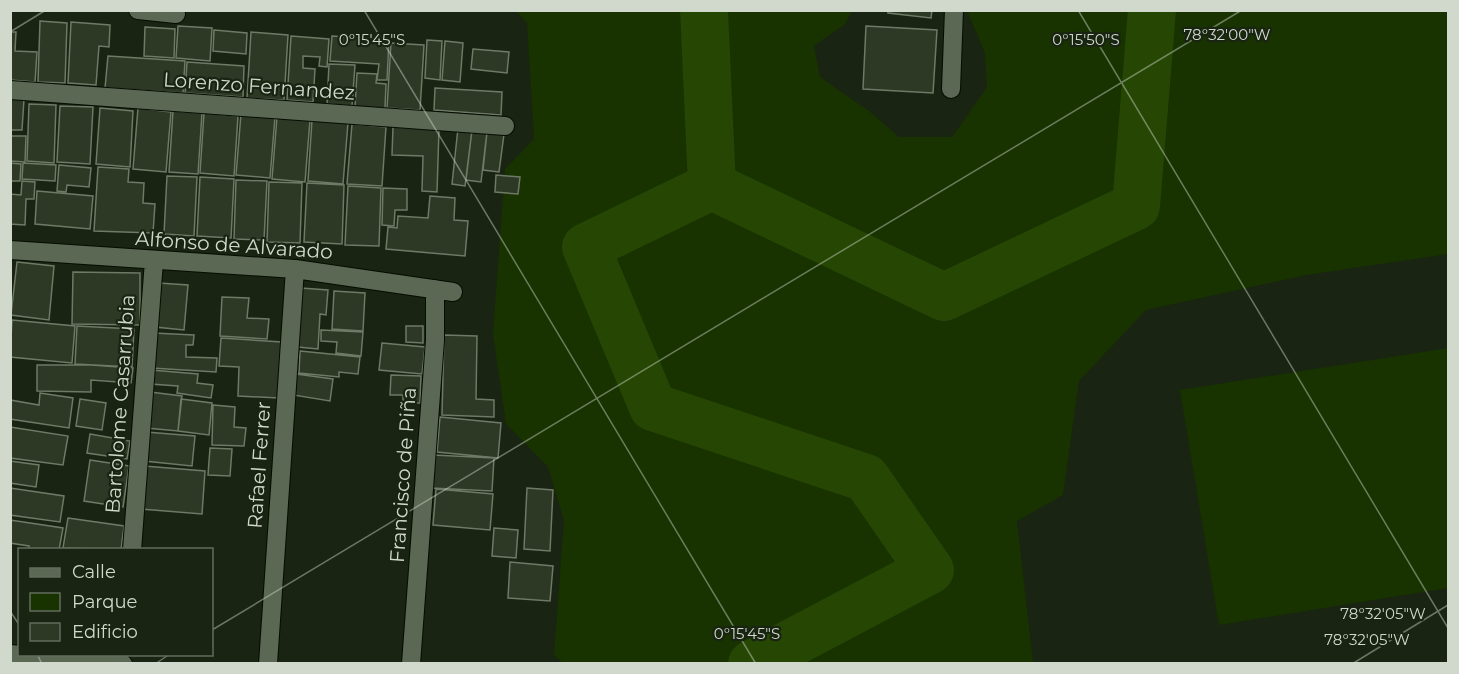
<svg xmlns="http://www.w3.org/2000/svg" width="1459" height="674" viewBox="0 0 1459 674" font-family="Montserrat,sans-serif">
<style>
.green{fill:#183200}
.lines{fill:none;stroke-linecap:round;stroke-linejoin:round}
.river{stroke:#264603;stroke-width:48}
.building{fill:#2d3825;stroke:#6d7a65;stroke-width:1.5}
.minor-casing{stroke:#050d01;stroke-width:20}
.minor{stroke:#5b6853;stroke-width:18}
.ticks{fill:none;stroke:#d1d9cd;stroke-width:1.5;stroke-opacity:0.45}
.labels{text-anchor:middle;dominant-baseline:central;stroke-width:4.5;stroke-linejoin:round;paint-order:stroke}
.street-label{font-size:20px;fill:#d1d9cd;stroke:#192412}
.ticks-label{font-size:15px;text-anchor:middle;fill:#d1d9cd;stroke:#192412;stroke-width:4.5;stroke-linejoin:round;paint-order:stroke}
</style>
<rect width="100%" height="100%" fill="#192412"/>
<!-- green -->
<path class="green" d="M516,11h336l-7,13 -31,22 6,31 49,34 30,26h53l35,-50 -2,-34 -18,-42h481v243l-141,21 -161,35 -67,71 -16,114 -46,26 16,141 4,1h-474l-9,-8 10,-135 -16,-53 -42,-43 -13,-90 12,-165 29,-30 -7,-116z
M1448,348v240l-229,37 -39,-235z"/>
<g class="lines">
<!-- river -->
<path class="river" d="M704,10l8,176
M712,186l-126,61 67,160 213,71 64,92 -178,94
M712,186l232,111 192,-91 16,-196"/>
</g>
<!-- building -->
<path class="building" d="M888,10h44l-1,8 -43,-5z
M40,21l27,2 -2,60 -27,-1z
M71,22l39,3 -1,22 -10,-1 -3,39 -28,-2z
M178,26l34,2 -2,33 -34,-3z
M866,26l71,4 -4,63 -70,-4z
M145,27l30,2 -1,29 -30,-2z
M214,30l33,3 -1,21 -33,-3z
M10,32h6l-1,19 22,1 -2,30 -25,-2z
M251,32l37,3 -4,65 -37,-2z
M291,36l38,3 -2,28 -8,-1 1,-9 -17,-1v12l12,1 -2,33 -26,-2z
M332,36l57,4 -2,40h-10l2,-16 -49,-3z
M427,40l15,1 -2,39 -15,-2z
M445,41l18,2 -3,39 -18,-2z
M391,43l33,2 -4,65 -33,-2z
M473,49l36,3 -2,21 -36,-4z
M108,56l77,5 -2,32 -78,-5z
M187,62l57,4 -1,31 -58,-4z
M329,64l26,1 -3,41 -25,-2z
M357,73l20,1 -1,9 10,1 -1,24 -30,-1z
M435,88l67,4 -1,23 -67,-5z
M10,98l14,1 -2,31h-12z
M29,104l27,1 -2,58 -27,-2z
M60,106l33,1 -3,57 -33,-2z
M100,108l33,3 -3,56 -34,-3z
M138,108l33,4 -5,60 -33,-3z
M173,111l29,2 -4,61 -29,-2z
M204,113l34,3 -4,60 -34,-3z
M241,114l34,3 -5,61 -34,-3z
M277,117l33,3 -5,62 -33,-3z
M312,120l36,3 -5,61 -35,-3z
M352,124l34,3 -4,59 -35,-2z
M393,127l46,2 -2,63 -15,-1 1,-35 -31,-1z
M458,128l14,2 -7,56 -13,-2z
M472,130l15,2 -6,50 -15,-2z
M487,132l17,2 -5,38 -16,-2z
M10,136h16l-1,26 -15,-1z
M10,163l11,1 -1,17h-10z
M23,163l33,2 -1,16 -33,-2z
M59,165l32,3 -2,19 -22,-2 -1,7 -9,-1z
M98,167l31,2 -1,13 16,1 -1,20 12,1 -2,29 -59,-2z
M496,175l24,2 -2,17 -23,-2z
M167,176l30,1 -3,59 -30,-2z
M200,177l34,2 -3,59 -34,-2z
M236,180l31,1 -3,59 -30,-1z
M22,181l13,1 -1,17h-8l-1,26 -15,-1v-30l11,1z
M269,182l33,1 -2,60 -33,-1z
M307,183l37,2 -2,59 -38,-2z
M348,186l33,2 -2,58 -34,-1z
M383,188l24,1v21h-12l-1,16 -12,-1z
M37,191l56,5 -3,33 -55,-5z
M430,196l25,2 -1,22 14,1 -3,35 -79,-7 2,-22 9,1 1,-12 30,2z
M17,262l37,4 -5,54 -38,-5z
M73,272l67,1v52l-68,-1z
M159,283l29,2 -4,45 -29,-3z
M301,288l27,2 -2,25 -6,-1 -2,35 -20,-2z
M334,291l31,2 -2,38 -31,-2z
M222,297l27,1 -2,20 22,1 -2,20 -47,-3z
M12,320l63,6 -3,37 -62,-6z
M77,326l57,3 -2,38 -57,-3z
M406,326h17v17l-17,-1z
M321,330l42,2 -2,24 -25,-3 1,-11 -16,-1z
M153,333l41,2 -1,10h-7v12l31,1 -1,14 -65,-4z
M444,335l33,1 -1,63 18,1v17l-52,-2z
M221,338l61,4 -3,56 -41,-2 1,-29 -20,-1z
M382,343l43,4 -3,27 -43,-4z
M300,351l60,6 -2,17 -19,-2v5l-40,-4z
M37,365h54l42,3 -2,15 -40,-3v12l-54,-1z
M151,370l47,4 -1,9 16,2 -2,13 -34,-5 1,-7 -28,-2z
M296,374l37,5 -3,22 -37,-6z
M391,375l30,1 -1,27h-17v-8h-13z
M150,392l32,4 -4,35 -32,-3z
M40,393l33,5 -4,30 -59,-9v-19l29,5z
M80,399l26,4 -4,27 -26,-4z
M181,399l31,4 -3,32 -31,-4z
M213,405l22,2 -1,20 12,1 -2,18 -32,-1z
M440,417l61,6 -3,35 -61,-6z
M10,427l58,9 -5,29 -53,-7z
M146,432l49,4 -3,30 -48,-5z
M90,434l40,7 -3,18 -40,-6z
M210,448l22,1 -2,27 -22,-1z
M433,455l61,3 -2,33 -61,-3z
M90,460l39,6 -6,41 -39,-6z
M10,461l29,4 -3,22 -26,-4z
M144,466l61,5 -3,43 -61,-5z
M10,488l54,8 -4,26 -50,-7z
M527,488l26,2 -3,61 -26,-2z
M436,489l57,5 -3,36 -57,-5z
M68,518l56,8 -3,24 -58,-2z
M10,520l53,8 -4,22h-30v-4l-19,-3z
M494,528l24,2 -2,28 -24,-2z
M510,562l43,4 -3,35 -42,-3z"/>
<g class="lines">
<defs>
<path id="minor" d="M138,10l38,4
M951,89l3,-79
M10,90l495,36
M10,250l285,19 158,23
M132,550l22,-289
M10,654l113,10
M268,664l27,-395
M411,664l24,-324v-51"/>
</defs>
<!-- minor casing -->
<use href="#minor" class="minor-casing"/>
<!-- minor -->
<use href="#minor" class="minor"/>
</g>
<!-- ticks -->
<path class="ticks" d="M364,10l392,654M1078,10l370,618M10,32l36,-22M10,611l10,15M212,630l1030,-620M37,654l5,10M155,664l15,-10M1352,664l96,-59"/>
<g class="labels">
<!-- street labels -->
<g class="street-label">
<text transform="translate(259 86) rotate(4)">Lorenzo Fernandez</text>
<text transform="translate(234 245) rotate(4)">Alfonso de Alvarado</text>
<text transform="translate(120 404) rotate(-86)">Bartolome Casarrubia</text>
<text transform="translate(259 465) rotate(-86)">Rafael Ferrer</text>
<text transform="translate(403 475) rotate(-86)">Francisco de Piña</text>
</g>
</g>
<g class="ticks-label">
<text x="1227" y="40">78°32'00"W</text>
<text x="372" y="45">0°15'45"S</text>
<text x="1086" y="45">0°15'50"S</text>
<text x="1383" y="619">78°32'05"W</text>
<text x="747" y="639">0°15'45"S</text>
<text x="1367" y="645">78°32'05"W</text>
</g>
<!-- border -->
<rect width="1459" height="674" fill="none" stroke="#d1d9cd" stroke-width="24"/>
<!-- legend -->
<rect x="18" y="548" width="195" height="108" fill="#192412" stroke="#636c5d" stroke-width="1.5"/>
<rect x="30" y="568" width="30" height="9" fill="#5b6853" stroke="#636c5d" stroke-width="1.5"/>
<text x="72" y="578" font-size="18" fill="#d1d9cd">Calle</text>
<rect x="30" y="593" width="30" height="18" fill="#183200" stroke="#636c5d" stroke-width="1.5"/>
<text x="72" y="608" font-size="18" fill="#d1d9cd">Parque</text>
<rect x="30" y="623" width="30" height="18" fill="#2d3825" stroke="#636c5d" stroke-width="1.5"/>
<text x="72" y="638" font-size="18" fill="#d1d9cd">Edificio</text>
</svg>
